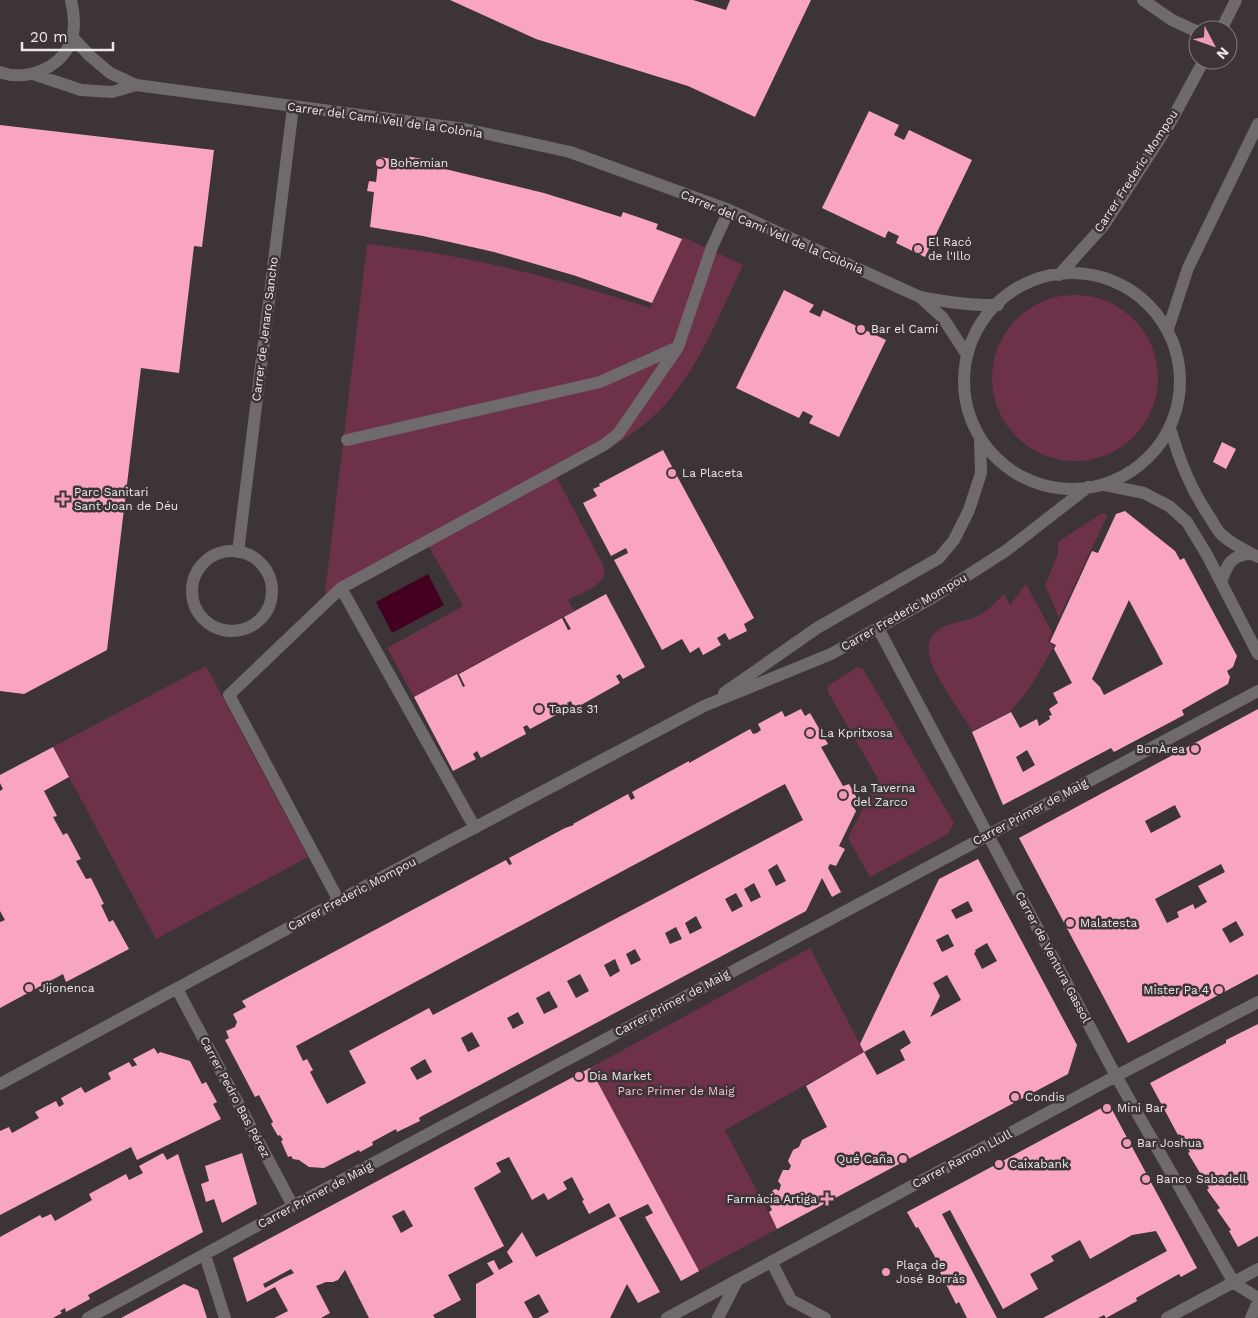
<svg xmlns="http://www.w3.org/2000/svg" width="1258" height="1318" viewBox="0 0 1258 1318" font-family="'Work Sans',sans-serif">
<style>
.green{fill:#6d3249}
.water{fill:#440021}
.building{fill:#f9a5c2;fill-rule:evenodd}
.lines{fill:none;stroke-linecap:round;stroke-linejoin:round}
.street{stroke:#6f6b6d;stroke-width:12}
.poi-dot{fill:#ef9ab8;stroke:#3c3436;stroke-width:2}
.labels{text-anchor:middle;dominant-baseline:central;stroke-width:5;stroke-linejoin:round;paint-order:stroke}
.street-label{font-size:12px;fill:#ece7e9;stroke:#3c3436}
.poi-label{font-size:12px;fill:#ece7e9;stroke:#3c3436;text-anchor:start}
.park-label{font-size:12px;fill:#febcd1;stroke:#3c3436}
</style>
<rect width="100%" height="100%" fill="#3c3436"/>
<!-- green -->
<path class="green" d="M683,237l60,28c-29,60 -53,129 -110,168 -24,17 -51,30 -77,43l47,89c8,20 -21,27 -35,35l6,11 -160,86 -27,-49 76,-42 -35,-61 -104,56 43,-357c97,10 190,34 283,64z
M992 378a83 83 0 1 1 166 0a83 83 0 1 1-166 0Z
M1102,513l5,2 -1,3 -47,100 -14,-33 13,-31v-12z
M1026,584l26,48 -4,10 6,4 -23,40 -20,25 -39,20c-8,-12 -15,-24 -23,-36 -12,-20 -37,-54 -4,-69 7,-3 14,-4 22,-6 16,-4 26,-15 37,-26l6,11z
M206,666l102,191 -152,82 -103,-192z
M857,667l6,2 91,154 -6,11 -78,43 -22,-39 30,-59 -50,-87v-6z
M810,948l54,104 -139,78 52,99 -78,42 -109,-203z"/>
<!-- water -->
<path class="water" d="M428,574l16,31 -52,28 -16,-31z"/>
<!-- building -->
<path class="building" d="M450,0h243l33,10 4,-10h81l-56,117 -67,-31 -152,-47z
M869,111l30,14 -5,10 10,5 5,-10 63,30 -47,97 -29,-14 3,-7 -11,-5 -3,7 -63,-30z
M0,125l214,25 -12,97 -8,-1 -15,127 -38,-5 -34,282 -83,44 -24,-3z
M405,156l36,6v6l103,25 77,24 2,-5 35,12 -2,5 26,10 -30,64 -76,-27 -82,-24 -71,-16 -53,-9 4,-35 -7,-1 2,-10 7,1 3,-25 26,4z
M784,290l30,15 -5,7 11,5 3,-7 63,30 -47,97 -30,-14 4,-7 -10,-5 -4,7 -63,-30z
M1222,442l14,7 -10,20 -13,-7z
M663,450l91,168 -10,6 3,7 -18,9 -4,-7 -8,5 4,7 -18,10 -4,-8 -9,6 -8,-14 -20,11 -48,-90 14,-7 -2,-5 -15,8 -28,-53 14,-7 -4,-7 7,-3 -1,-2z
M1125,511l50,40 5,9 4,-2 53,98 -4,11 -6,4 3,6 -2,7 -46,26 2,5 -70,37 -3,-4 -108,57 -31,-73 39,-20 9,16 17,-9 2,7 11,-7 -1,-3 3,-1 -3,-6 9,-6 -5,-10 19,-10 -18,-34 2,-4 -6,-3 42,-91 6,2 18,-39zM1129,600l34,64 -59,31 -4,-8 -8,-8zM1027,750l8,15 -12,7 -7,-15z
M606,594l39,73 -22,12 -3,-5 -4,2 4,7 -46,26 -3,-8 -4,2 2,5 -39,21 -3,-4 -4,2 3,7 -45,24 -4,-7 -4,3 3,5 -23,12 -39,-74 43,-23 6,13 2,-1 -6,-12 103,-56 6,12 3,-1 -7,-12z
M801,709l4,7 5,-3 18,31 -7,3 22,39 6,-2 9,16 -7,3 5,8 -17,35 6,3 -9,17 -6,-2 -2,4 13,24 -9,5 -10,-19 -16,33 -384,205 -3,2 1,3 -23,11 -1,-3 -24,13 1,3 -13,7 -1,-2 -35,18 -15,-1 -10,-7 -6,-1 -2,-3 -3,1 -7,-16 2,-1 -3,-5 -2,1 -7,-12 2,-2 -14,-27 -4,2 -30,-57 4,-2 -3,-7 9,-4 2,-5 -4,-8 13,-7 -4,-6 264,-141 3,5 3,-1 -3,-6 56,-30 9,-3 -1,-1 55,-30 3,6 4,-2 -3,-6 57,-31v2l61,-34 3,5 4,-1 4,-3 -3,-6 24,-13 3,6zM785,784l18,36 -370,195 -4,-7 -80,43 17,32 -39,21 -17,-32 3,-2 -6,-11 -4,2 -7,-15zM777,864l9,17 -10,5 -8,-16zM754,883l7,14 -10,5 -7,-13zM736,893l7,13 -11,6 -7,-13zM696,916l6,12 -12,6 -5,-11zM676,927l6,12 -12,5 -5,-11zM635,949l6,11 -10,5 -5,-11zM615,959l5,12 -10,6 -6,-12zM580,974l9,17 -13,7 -9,-17zM549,991l9,16 -14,7 -8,-16zM518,1012l6,11 -11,6 -6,-11zM472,1032l8,14 -12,6 -7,-14zM425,1059l7,13 -15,8 -7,-12z
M1258,709v265l-130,69 -109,-205zM1175,805l6,12 -30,16 -6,-12zM1221,864l4,8 -27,14 9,16 -12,7 -2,-5 -16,8 2,5 -12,6 -12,-24zM1236,921l8,14 -14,8 -8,-14z
M53,747l16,30 -25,14 13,25 -4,1 10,18 4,-2 14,26 -5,2 10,18 5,-1 13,26 -3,1 8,17 4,-2 16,29 -63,33 -3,-8 -63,34v-86l5,-2 -5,-9v-120l3,-2 -3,-6v-8z
M978,859l99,186 -9,29 -291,155 -8,-17 3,-2 -4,-8 5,-12 3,-1 3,2 2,-6 -3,-4 5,-11h6l2,-4 -3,-5 5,-11 6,-3 3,-7 25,-13 -21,-41 58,-34 13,23 28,-15 -5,-10 11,-7 -7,-13 -40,22 -4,-8 79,-165zM968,901l5,10 -17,8 -5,-9zM948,934l6,12 -12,6 -6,-12zM987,943l10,18 -15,8 -8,-16 2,-1 -1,-2zM947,975l14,25 -31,17 10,-21 -7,-13z
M1258,1024v212l-20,11 -9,-16 2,-1 -14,-20 3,-2 -13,-18 2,-2 -21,-35 2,-1 -10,-18 -2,1 -28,-52 76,-40v-3z
M154,1048l4,6 2,-2 30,9 12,23 4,-2 11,20 -4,2 8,15 -84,41 -6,-13 -131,68v-84l9,-4 3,6 27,-15 -4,-6 21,-11 3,6 5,-3 -3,-6 20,-11 4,6 26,-14 -3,-6 21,-11 3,5 5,-2 -4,-6z
M590,1068l109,203 -18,10 -36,-64 8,-4 -5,-9 -29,14 41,74 -22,11 -11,-19 -17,34h-72l11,-6 -10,-18 -15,8 9,16h-57v-34l18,-10 -7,-11 7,-3 5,10 14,-8 -6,-10 15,-20 14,25 80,-41 -7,-13 -20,11 -7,-13 2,-1 -12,-23 -9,5 4,7 -19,11 -4,-7 -12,7 -23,-43 -13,6 5,9 -27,16 30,58 -56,29 13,25 -28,15 2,3h-66l-24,-48 -7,10 -5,2h-7l-10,4 14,27 -9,5h-47l14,-7 -13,-24 -28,15 -14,-44zM404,1210l9,16 -12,7 -9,-17zM291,1269l3,4 -11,5 -18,10 -2,-4z
M1109,1104l88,164 -16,9 -2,-3 -43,24 1,3 -31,17 -2,-3 -6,3h-55l124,-67 -11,-20 -24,4 -42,24 -10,-19 -29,16 3,5 -24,13 8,15 -35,20 -53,-99 -8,4 55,104h-30l-8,-16 -3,2 -16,-32 3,-1 -25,-44 -2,1 -9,-16z
M163,1153l4,7 11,-6 25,78 -115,63 2,4 -24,13 -1,-4 -5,3 2,2 -9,5h-53v-81l40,-22 2,3 9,-4 4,7 37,-21 -3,-6 37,-20 3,6 14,-7 -4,-7z
M242,1153l15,51 -35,19 -8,-24 -8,3 -5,-18 8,-3 -4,-15z
M184,1284l14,6 9,28h-86z"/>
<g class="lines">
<!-- street -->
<path class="street" d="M1143,0l29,20 26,12
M1221,30l15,-30
M72,37l18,19 20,17 26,12 329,44 105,23 159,58 191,87 23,21 24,37
M0,72c28,11 66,-6 73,-37 2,-12 1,-23 -2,-35
M33,74l48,16 31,2 24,-7
M964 381a108 108 0 1 1 216 0a108 108 0 1 1-216 0Z
M1059,275l45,-50 66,-102 34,-63
M920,297c26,5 51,9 78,8
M1168,329l20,-61 70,-144
M1170,428c10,34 21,62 41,91 3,5 6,12 11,16 10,9 24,16 36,22
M347,440l253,-58 78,-35
M1105,485l39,8 25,13 18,16 20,33 51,99
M192 591a40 40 0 1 1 80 0a40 40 0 1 1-80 0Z
M238,552l55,-445
M1221,582c6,-17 10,-28 31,-28
M878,628l238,448 118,207 24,15
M724,693l93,-65 122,-70 15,-18 15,-30 12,-37 -1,-33
M475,828l-134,-240 263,-143 14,-11 60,-87 34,-100 17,-37
M339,901l-110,-206 112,-107
M177,989l116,217
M0,1084l438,-237 266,-141 127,-52 101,-56 55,-35 20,-13 81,-63
M205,1255l20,63
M772,1263l19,37 34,18
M88,1318l205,-112 965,-515
M667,1318l449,-242 142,-74
M718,1318l19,-37
M1167,1318l91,-49
M1251,1318l7,-16"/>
</g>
<!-- markers -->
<g class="poi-dot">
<circle cx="380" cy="163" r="5"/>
<circle cx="918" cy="249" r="5"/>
<circle cx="861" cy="329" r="5"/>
<circle cx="672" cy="473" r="5"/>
<path d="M60.5 491.5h5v5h5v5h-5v5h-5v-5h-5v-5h5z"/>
<circle cx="539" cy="709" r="5"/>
<circle cx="810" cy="733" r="5"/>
<circle cx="1195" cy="749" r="5"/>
<circle cx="843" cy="795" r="5"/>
<circle cx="1070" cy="923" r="5"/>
<circle cx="29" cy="988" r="5"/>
<circle cx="1219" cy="990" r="5"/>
<circle cx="579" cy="1076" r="5"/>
<circle cx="1015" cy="1097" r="5"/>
<circle cx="1107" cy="1108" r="5"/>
<circle cx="1127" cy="1143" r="5"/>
<circle cx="903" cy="1159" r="5"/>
<circle cx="999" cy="1164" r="5"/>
<circle cx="1146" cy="1179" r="5"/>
<path d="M824.5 1191.5h5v5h5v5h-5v5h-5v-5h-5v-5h5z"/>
<circle cx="886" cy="1272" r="5"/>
</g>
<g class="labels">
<!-- street labels -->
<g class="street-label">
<text transform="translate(385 120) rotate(8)">Carrer del Camí Vell de la Colònia</text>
<text transform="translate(1136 171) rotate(-57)">Carrer Frederic Mompou</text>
<text transform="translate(772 232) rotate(23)">Carrer del Camí Vell de la Colònia</text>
<text transform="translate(265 329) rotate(-83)">Carrer de Jenaro Sancho</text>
<text transform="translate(904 612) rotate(-30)">Carrer Frederic Mompou</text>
<text transform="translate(1030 812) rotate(-28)">Carrer Primer de Maig</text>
<text transform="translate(352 894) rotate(-28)">Carrer Frederic Mompou</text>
<text transform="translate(1053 957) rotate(62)">Carrer de Ventura Gassol</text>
<text transform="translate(672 1003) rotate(-28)">Carrer Primer de Maig</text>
<text transform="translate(235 1097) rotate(62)">Carrer Pedro Bas Pérez</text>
<text transform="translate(962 1159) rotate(-28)">Carrer Ramon Llull</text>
<text transform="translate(315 1195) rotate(-28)">Carrer Primer de Maig</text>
</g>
<!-- poi labels -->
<g class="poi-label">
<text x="390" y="163">Bohemian</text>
<text x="928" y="242">El Racó<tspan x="928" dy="14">de l'Illo</tspan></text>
<text x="871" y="329">Bar el Camí</text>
<text x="682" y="473">La Placeta</text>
<text x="74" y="492">Parc Sanitari<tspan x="74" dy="14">Sant Joan de Déu</tspan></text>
<text x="549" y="709">Tapas 31</text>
<text x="820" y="733">La Kpritxosa</text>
<text x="1185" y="749" text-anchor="end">BonÀrea</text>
<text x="853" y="788">La Taverna<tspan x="853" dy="14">del Zarco</tspan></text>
<text x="1080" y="923">Malatesta</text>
<text x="39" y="988">Jijonenca</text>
<text x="1209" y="990" text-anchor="end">Mister Pa 4</text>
<text x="589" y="1076">Dia Market</text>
<text x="1025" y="1097">Condis</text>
<text x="1117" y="1108">Mini Bar</text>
<text x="1137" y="1143">Bar Joshua</text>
<text x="893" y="1159" text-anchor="end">Qué Caña</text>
<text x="1009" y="1164">Caixabank</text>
<text x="1156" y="1179">Banco Sabadell</text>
<text x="817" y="1199" text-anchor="end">Farmàcia Artiga</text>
<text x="896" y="1265">Plaça de<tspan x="896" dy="14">José Borrás</tspan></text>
</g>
<!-- park labels -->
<g class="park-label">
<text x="676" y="1091">Parc Primer de Maig</text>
</g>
</g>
<!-- north arrow -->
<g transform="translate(1213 45) rotate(131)"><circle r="24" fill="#3c3436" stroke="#827c7e"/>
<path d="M0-4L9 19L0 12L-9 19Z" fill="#ef9ab8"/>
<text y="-8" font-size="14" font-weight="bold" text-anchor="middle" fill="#ece7e9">N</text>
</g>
<!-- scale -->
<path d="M22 42v8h91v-8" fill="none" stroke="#ece7e9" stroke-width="2.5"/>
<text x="30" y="42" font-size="15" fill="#ece7e9" stroke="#3c3436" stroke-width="4" paint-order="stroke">20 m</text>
</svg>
